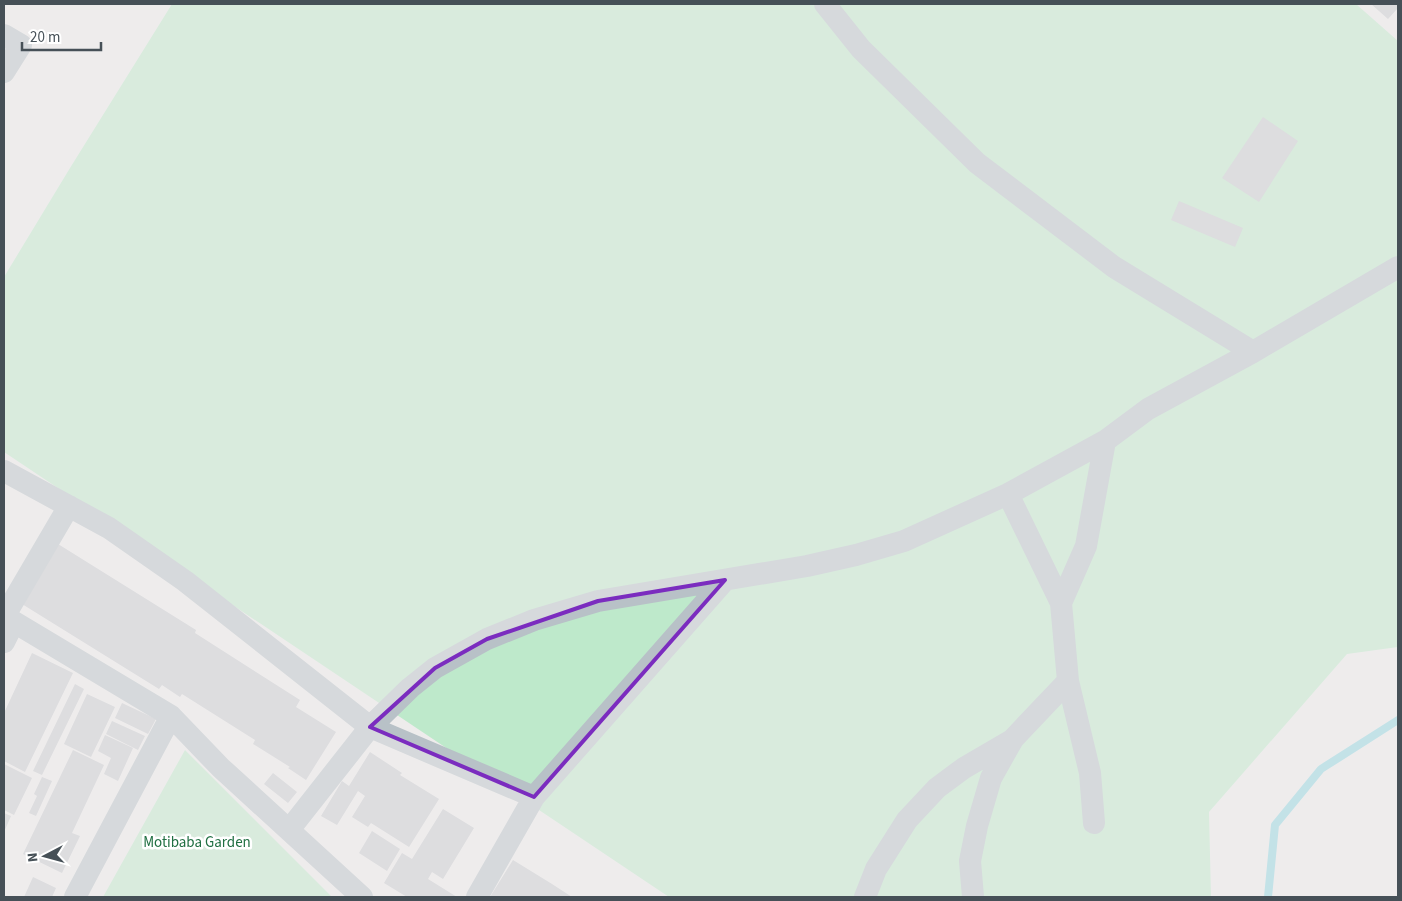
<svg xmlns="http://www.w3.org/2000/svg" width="1402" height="901" viewBox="0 0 1402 901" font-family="'Source Sans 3',sans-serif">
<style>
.green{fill:#bee9cb}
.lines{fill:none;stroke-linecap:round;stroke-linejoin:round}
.stream{stroke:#8fd5e1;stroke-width:8}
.building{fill:#c7c9ce}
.street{stroke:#b8c1c7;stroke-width:22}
.marked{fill:none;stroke:#7b2cbf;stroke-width:4;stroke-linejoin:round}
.labels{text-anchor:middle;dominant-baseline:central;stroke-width:5;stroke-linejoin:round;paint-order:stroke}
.park-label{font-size:15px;fill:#206f42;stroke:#fff}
</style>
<rect width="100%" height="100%" fill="#eeecec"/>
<!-- green -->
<path class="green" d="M172,4h1184l42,37v606l-51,7 -138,158 2,85h-542l-665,-445v-175l66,-109z
M185,750l147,147h-229z"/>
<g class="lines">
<!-- stream -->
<path class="stream" d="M1268,897l7,-72 46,-56 77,-49"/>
</g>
<!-- building -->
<path class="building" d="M1371,4h27v4l-10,11z
M1263,117l35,24 -39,61 -37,-24z
M1179,201l64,27 -8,19 -64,-27z
M58,544l138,86 -1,3 105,67 -4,7 40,25 -30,48 -18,-12 2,-1 -37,-23 2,-4 -73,-46 -2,3 -18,-12 -3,4 -137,-85z
M32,653l41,20 -48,99 -21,-11v-48z
M75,684l9,5 -42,86 -9,-4z
M87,694l28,13 -24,50 -27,-13z
M122,703l34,16 -8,15 -33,-16z
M112,721l33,15 -7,14 -32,-16z
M105,735l28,13 -15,33 -14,-7 7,-16 -13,-7z
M73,750l31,15 -32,68 8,3 -18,37 -39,-19z
M370,752l32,21 -2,2 39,24 -30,48 -38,-24 -3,4 -16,-10 13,-21 -7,-5 -21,34 -16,-9 21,-35 7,5z
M4,764l28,14 -18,37 -10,-5z
M273,773l24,19 -9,11 -24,-19z
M42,777l10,4 -16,35 -7,-3 8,-17 -3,-2z
M443,809l31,19 -31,51 -11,-7 -4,7 29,18h-50l-23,-14 18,-30 10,6z
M4,813l7,3 -7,16z
M372,831l28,18 -13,22 -28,-18z
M513,860l39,24 20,13h-82z
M33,877l23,11 -4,9h-28z"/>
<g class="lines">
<!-- street -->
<path class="street" d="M825,4l36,45 116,114 137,104 139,85
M4,35l17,10 -17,27
M4,471l105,57 76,53 185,146 164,70
M1008,494l53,109 7,78 22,92 4,50
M1061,603l25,-57 19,-105 43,-32 105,-57 145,-85
M4,616l167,100 50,52 141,129
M4,617l65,-111
M4,642l10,-20
M289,830l81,-103 40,-39 25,-20 52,-29 47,-19 64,-19 209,-35 49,-11 48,-14 104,-47 97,-53
M75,897l96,-181
M477,897l57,-100 191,-217
M865,897l11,-28 31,-49 30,-32 27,-20 48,-28
M973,897l-3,-36 7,-35 14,-48 22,-39 55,-58"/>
</g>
<!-- marked area -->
<path d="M0 0H1402V901H0ZM725,580l-191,217 -164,-70 65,-59 52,-29 111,-38z" fill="#eeecec" fill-opacity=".55" fill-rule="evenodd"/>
<path class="marked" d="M725,580l-191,217 -164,-70 65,-59 52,-29 111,-38z"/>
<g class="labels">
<!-- park labels -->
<g class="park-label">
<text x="197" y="842">Motibaba Garden</text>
</g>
</g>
<!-- border -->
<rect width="1402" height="901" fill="none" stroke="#465057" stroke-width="10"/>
<!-- north arrow -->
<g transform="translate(45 856) rotate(264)" stroke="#ffffff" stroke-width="4" paint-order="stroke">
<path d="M0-4L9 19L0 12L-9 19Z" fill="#465057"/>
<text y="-8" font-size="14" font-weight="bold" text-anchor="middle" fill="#465057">N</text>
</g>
<!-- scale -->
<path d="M22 42v8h79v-8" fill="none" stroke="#465057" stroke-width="2.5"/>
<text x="30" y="42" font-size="15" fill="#465057" stroke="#ffffff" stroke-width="4" paint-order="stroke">20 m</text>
</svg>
